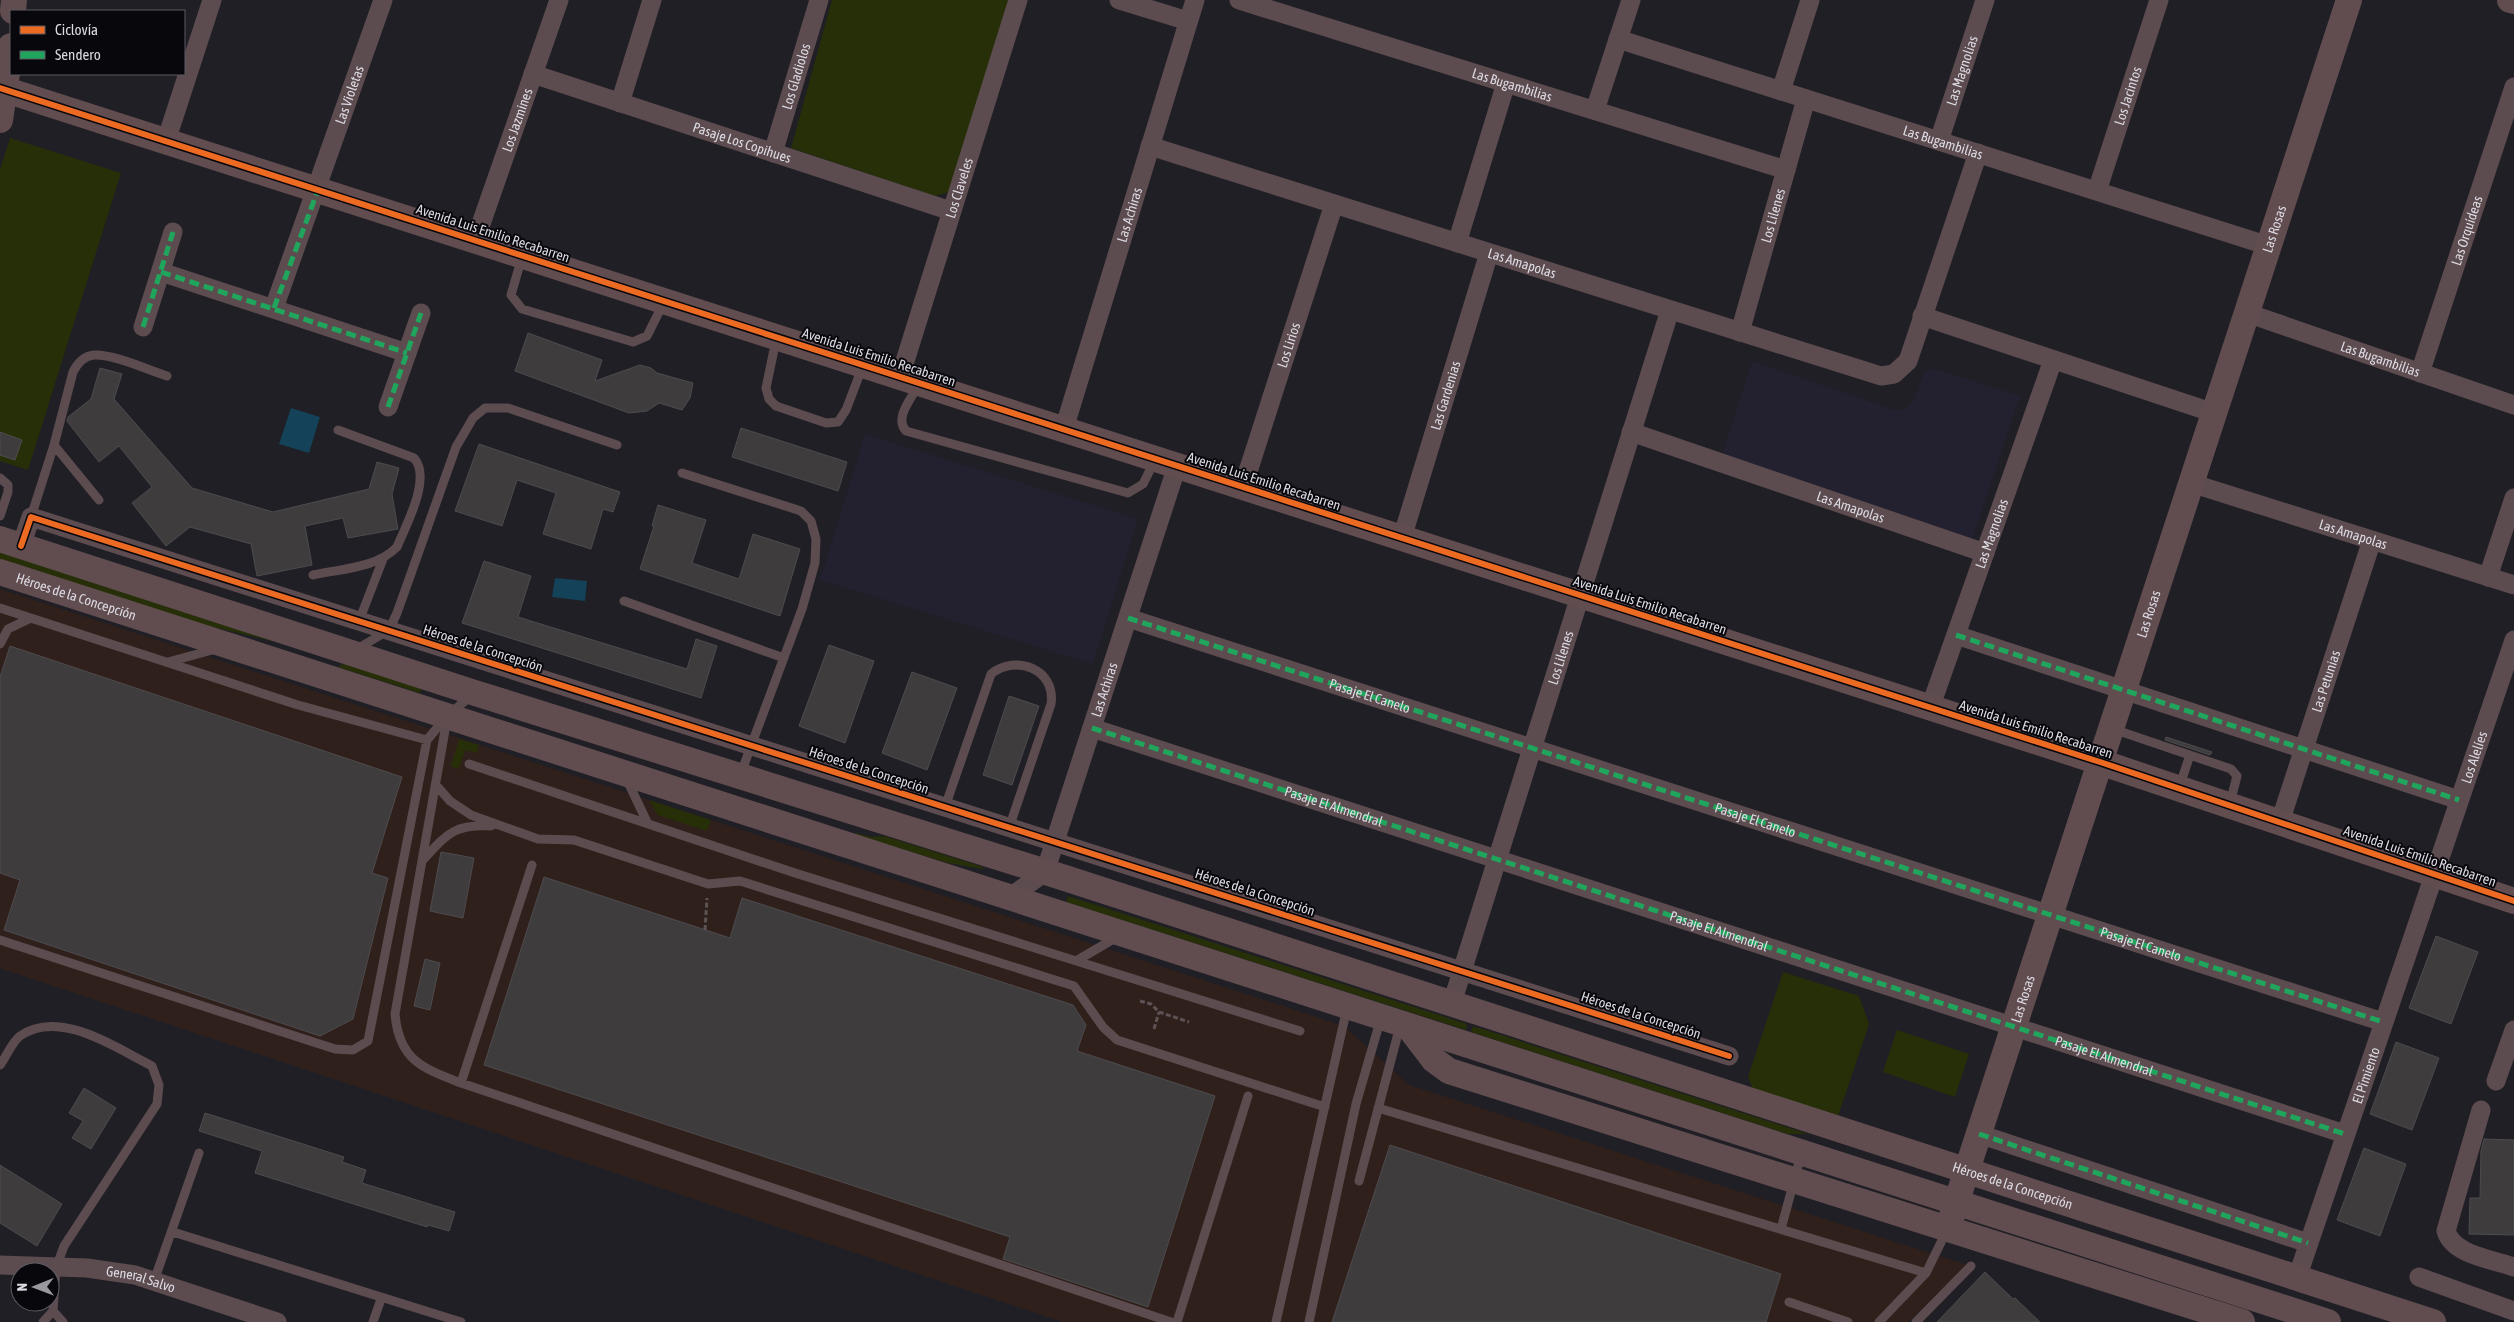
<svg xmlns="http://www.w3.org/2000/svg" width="2514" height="1322" viewBox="0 0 2514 1322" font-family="'Asap Condensed',sans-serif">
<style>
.commercial{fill:#30201b}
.built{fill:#23202f}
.green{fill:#262f08}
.water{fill:#134259}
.building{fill:#3f3c3e;stroke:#4e4b4e}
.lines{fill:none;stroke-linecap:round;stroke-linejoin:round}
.path{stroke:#5d5355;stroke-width:3;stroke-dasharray:5 2.5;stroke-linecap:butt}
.lane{stroke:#5d4c4f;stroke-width:9}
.street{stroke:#5d4c4f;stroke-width:19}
.secondary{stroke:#614d50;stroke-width:26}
.quiet{stroke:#20a55d;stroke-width:5;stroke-dasharray:10 5;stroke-linecap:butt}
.cycleway-casing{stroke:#08070c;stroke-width:9}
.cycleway{stroke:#ed6a23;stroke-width:6}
.labels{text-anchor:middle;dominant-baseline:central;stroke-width:4;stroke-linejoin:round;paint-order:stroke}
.street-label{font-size:14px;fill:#dcdae3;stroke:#08070c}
</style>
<rect width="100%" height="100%" fill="#201f25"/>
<!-- commercial -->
<path class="commercial" d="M0,589l1320,429 25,9 64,58 558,180 -59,57h-845l-1063,-354z"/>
<!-- built -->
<path class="built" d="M1752,361l146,50 10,-4 6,-7 9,-26 10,-6 87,28 -48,145 -251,-83z
M865,434l273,85 -45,145 -273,-84z"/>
<!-- green -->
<path class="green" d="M832,0h179l-61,192 -15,4 -144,-48z
M10,138l111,35 -93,297 -28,-9v-291z
M0,551l276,91 -67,-16 -209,-66z
M348,661l74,24 -2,8 -82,-26z
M459,739l20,6 -2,8 -12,-3 -6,19 -8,-3z
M649,800l62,20 -4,11 -49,-16z
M856,833l15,4 13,-1 99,31v2l-35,-6 -92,-28z
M1068,896l399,128 -1,6 -400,-128z
M1783,972l76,24 10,28 -31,92 -85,-27 -5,-12z
M1473,1026l335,108h-20l-317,-102z
M1897,1030l72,24 -14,43 -72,-25z"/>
<!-- water -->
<path class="water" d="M291,408l29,9 -11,36 -30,-9z
M555,578l32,3 -2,20 -33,-4z"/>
<!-- building -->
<path class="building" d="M528,333l74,27 -7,21 45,-16 11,3 6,5 36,10 -3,15 -8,12 -23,-7 -12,8 -18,2 -114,-42z
M100,368l22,6 -8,25 78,89 81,24 96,-23 8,-27 22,6 -7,26 6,35 -50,9 -5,-20 -38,8 7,39 -55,11 -6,-32 -61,-17 -24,19 -34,-43 20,-16 -33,-41 -20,16 -32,-41 1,-4 23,-18z
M741,428l106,34 -9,29 -106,-34z
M0,432l22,8 -7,20 -15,-5z
M479,444l141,48 -7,20 -10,-3 -12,40 -48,-15 13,-41 -39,-13 -15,46 -47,-15z
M658,505l48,15 -14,43 47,16 14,-45 47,15 -20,67 -140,-47 14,-43h-2z
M484,561l47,15 -13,41 169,52 9,-30 21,7 -16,52 -239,-75z
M829,645l45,16 -29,82 -46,-17z
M10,646l392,131 -30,96 16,5 -35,141 -33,17 -316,-106 16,-50 -20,-7v-196z
M912,672l45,16 -30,82 -45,-17z
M1009,696l30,10 -27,79 -29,-10z
M2166,737l46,15 -2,3 -45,-15z
M441,852l33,6 -11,60 -33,-7z
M544,877l186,61 12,-40 331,107 13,20 -9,26 138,45 -67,211 -145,-48 7,-22 -526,-172z
M2436,936l42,16 -27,72 -42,-16z
M425,959l15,4 -10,47 -16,-4z
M2396,1042l43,16 -27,72 -42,-16z
M84,1088l32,20 -25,41 -19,-11 11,-17 -14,-8z
M205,1113l139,44 -2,5 24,8 -4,13 93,29 -6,19 -21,-6 -1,2 -172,-54 7,-22 -63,-20z
M2484,1139l30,1v95l-45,-1 1,-36h10l1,-47z
M1390,1145l391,129 -15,48h-434z
M2364,1148l42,16 -26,72 -43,-16z
M0,1165l62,39 -25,42 -37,-23z
M1985,1272l28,27 2,-1 25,24h-103z"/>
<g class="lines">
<!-- path -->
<path class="path" d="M705,930l2,-32
M1140,1001l11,3 8,8 30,10
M1154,1029l5,-17"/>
<!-- lane -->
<path class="lane" d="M522,257l-11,38 11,14 111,33 14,-6 16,-32
M776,340l-10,48 3,11 7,7 50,17 12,-1 8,-12 16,-42
M918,386c-7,13 -24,32 -12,45l222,62 15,-9 12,-24
M54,445l45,55
M682,473l119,38 10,10 5,18 -1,24 -13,46 -61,164
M0,478l8,7v7l-8,24
M31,517l23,-72 19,-73c4,-8 11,-16 21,-17 20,-1 54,15 73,21
M313,575c27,-6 64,-7 84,-28 9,-22 35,-69 17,-89l-76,-28
M624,601l160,57
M0,608l298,97 129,35
M359,621l24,-62
M0,644l8,-15 23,-11
M357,649l32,-19 8,-17 59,-166 17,-29 12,-10h23l109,37
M168,662l48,-13
M447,719l-52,295c4,46 27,54 66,69l710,239
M2113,729l118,40 6,7 -7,27
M469,764l326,109 505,158
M627,780l20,42
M436,785l14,16 21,14 67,24 36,1 134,44 32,-3 334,105 29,41 14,13 208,67
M2180,785l10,-30
M945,807l46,-133c25,-20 65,-5 60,30l-42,124
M423,860c24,-26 31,-36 68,-34
M0,940l335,109 18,1 15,-9 59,-301 20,-24 24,-20
M1076,961l41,-24
M0,1065c6,-8 12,-23 20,-29 39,-28 96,12 132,30l7,19 -2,19 -93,142 -8,22 -3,43 -10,11
M461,1083l71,-218
M1378,1108l548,165
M1359,1181l41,-155
M1781,1229l20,-74
M173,1232l288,90
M154,1281l45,-128
M1789,1302l59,20
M53,1311l10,11
M373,1322l8,-23
M1177,1322l71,-226
M1276,1322l71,-314
M1309,1322l47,-218 25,-86
M1879,1322l47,-49 21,-43
M1916,1322l55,-56"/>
<!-- street -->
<g class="street">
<path d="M1119,0l69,21"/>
<path id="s1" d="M1239,0l547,170"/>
<path id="s2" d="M1618,39l651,207"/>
<path id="s3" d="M533,74l418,137"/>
<path d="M1781,91l29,-91"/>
<path d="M620,103l32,-103"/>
<path d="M1595,110l36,-110"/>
<path d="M166,141l46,-141"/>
<path id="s4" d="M1939,141l46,-141"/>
<path id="s5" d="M1150,146l731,230 13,-2 14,-13 70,-208"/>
<path id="s6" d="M773,153l46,-153"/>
<path id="s7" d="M2097,191l62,-191"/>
<path id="s8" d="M475,241l84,-241"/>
<path d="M1457,243l49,-160"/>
<path d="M161,272l246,81"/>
<path id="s9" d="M274,308l109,-308"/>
<path id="s10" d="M2247,313l267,92"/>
<path d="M1922,316l292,97"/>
<path d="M143,327l30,-95"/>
<path id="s11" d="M1740,332l66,-233"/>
<path id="s12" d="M2420,373l94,-286"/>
<path id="s13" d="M900,377l118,-377"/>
<path d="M388,407l33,-94"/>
<path id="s14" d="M1064,429l131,-429"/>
<path id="s15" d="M1631,432l354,121"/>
<path id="s16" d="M2191,483l323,102"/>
<path id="s17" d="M1243,487l91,-283"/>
<path id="s18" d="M1402,538l87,-285"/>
<path d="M21,546l10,-29 1698,539"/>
<path d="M2488,577l26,-79"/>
<path d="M1128,618l1255,404"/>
<path d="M1956,635l503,165"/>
<path id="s19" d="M1930,708l123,-348"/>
<path d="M1092,728l1253,406"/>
<path id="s20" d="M2280,822l92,-282"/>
<path id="s21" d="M1009,898l36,-26 132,-406"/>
<path id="s22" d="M1452,1003l218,-693"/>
<path d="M2496,1081l18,-51"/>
<path d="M2481,1110l-35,121c7,24 46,28 68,36"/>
<path d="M1979,1134l329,109"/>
<path id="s23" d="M0,1265l87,3 48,7 142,47"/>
<path d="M2419,1277l95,34"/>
<path id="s24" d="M2297,1278l217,-638"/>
</g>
<!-- secondary -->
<g class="secondary">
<path d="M2510,0l4,1"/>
<path d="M13,11l1,-11"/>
<path d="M6,90l2094,672 414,139"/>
<path d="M0,120l11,-74"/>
<path id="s25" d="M0,539l475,154 593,186 1365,443"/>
<path id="s26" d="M0,572l2328,750"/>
<path d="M1408,1026l26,34 15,11 793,251"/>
<path id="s27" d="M1948,1228l401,-1228"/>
</g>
<!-- quiet -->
<g class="quiet">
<path d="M161,272l246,81"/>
<path d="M274,308l44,-118"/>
<path d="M143,327l30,-95"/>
<path d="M388,407l33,-94"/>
<path id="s28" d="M1128,618l1255,404"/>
<path d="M1956,635l503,165"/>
<path id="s29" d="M1092,728l1253,406"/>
<path d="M1979,1134l329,109"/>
</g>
<defs>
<path id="cycleway" d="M0,88l2100,674 414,139
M21,546l10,-29 1698,539"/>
</defs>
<!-- cycleway casing -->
<use href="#cycleway" class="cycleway-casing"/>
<!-- cycleway -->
<use href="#cycleway" class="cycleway"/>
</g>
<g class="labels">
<!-- street labels -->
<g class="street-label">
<text stroke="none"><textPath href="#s4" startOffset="74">Las Magnolias</textPath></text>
<text stroke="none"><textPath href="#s6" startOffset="80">Los Gladiolos</textPath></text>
<text stroke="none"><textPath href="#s1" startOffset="286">Las Bugambilias</textPath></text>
<text stroke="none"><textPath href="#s9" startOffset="226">Las Violetas</textPath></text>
<text stroke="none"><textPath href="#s7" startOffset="100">Los Jacintos</textPath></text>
<text stroke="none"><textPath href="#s8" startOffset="128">Los Jazmines</textPath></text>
<text stroke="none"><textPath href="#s3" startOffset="220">Pasaje Los Copihues</textPath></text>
<text stroke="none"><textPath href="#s2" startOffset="341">Las Bugambilias</textPath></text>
<text stroke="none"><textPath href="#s13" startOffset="198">Los Claveles</textPath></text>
<text stroke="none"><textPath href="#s14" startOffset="224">Las Achiras</textPath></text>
<text stroke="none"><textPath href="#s11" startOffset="121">Los Lilenes</textPath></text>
<text stroke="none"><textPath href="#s27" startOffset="1051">Las Rosas</textPath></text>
<text stroke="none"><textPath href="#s12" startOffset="150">Las Orquídeas</textPath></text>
<text transform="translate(493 233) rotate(18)">Avenida Luis Emilio Recabarren</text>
<text stroke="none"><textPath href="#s5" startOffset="390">Las Amapolas</textPath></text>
<text stroke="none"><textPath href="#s17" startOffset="149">Los Lirios</textPath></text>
<text transform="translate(879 357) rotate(18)">Avenida Luis Emilio Recabarren</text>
<text stroke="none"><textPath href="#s10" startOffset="141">Las Bugambilias</textPath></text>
<text stroke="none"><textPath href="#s18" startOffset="149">Las Gardenias</textPath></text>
<text transform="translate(1264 481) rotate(18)">Avenida Luis Emilio Recabarren</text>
<text stroke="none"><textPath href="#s15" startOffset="232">Las Amapolas</textPath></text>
<text stroke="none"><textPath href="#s19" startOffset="185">Las Magnolias</textPath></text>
<text stroke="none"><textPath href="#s16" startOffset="170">Las Amapolas</textPath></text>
<text stroke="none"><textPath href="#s26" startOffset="80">Héroes de la Concepción</textPath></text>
<text transform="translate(1650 605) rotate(18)">Avenida Luis Emilio Recabarren</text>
<text stroke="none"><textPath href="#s27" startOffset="646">Las Rosas</textPath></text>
<text transform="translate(483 648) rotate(18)">Héroes de la Concepción</text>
<text stroke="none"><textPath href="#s22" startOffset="362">Los Lilenes</textPath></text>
<text stroke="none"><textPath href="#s20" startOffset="148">Las Petunias</textPath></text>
<text stroke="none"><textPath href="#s21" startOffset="236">Las Achiras</textPath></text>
<text stroke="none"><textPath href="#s28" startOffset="254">Pasaje El Canelo</textPath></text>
<text transform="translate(2036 729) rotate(18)">Avenida Luis Emilio Recabarren</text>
<text stroke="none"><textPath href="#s24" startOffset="550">Los Alelíes</textPath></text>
<text transform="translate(869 770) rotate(18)">Héroes de la Concepción</text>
<text stroke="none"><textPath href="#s29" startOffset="254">Pasaje El Almendral</textPath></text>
<text stroke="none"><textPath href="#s28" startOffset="659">Pasaje El Canelo</textPath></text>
<text transform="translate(2420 856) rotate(19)">Avenida Luis Emilio Recabarren</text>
<text transform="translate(1255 892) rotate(18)">Héroes de la Concepción</text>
<text stroke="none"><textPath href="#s29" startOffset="659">Pasaje El Almendral</textPath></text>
<text stroke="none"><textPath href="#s28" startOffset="1064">Pasaje El Canelo</textPath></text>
<text stroke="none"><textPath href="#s27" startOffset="241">Las Rosas</textPath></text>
<text transform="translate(1641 1015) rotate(18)">Héroes de la Concepción</text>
<text stroke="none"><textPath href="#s29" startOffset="1064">Pasaje El Almendral</textPath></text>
<text stroke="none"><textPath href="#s24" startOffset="214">El Pimiento</textPath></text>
<text stroke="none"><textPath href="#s25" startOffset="2114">Héroes de la Concepción</textPath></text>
<text stroke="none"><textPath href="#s23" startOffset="142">General Salvo</textPath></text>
</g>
</g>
<!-- legend -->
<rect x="10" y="10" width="175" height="65" fill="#08070c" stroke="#5d5b62"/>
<rect x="20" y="26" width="25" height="8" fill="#ed6a23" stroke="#5d5b62"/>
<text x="55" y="35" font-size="15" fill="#dcdae3">Ciclovía</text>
<rect x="20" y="51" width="25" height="8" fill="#20a55d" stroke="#5d5b62"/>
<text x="55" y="60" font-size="15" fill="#dcdae3">Sendero</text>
<!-- north arrow -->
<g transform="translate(35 1287) rotate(269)"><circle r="24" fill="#08070c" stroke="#5d5b62"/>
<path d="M0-4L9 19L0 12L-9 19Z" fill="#9a99a0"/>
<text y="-8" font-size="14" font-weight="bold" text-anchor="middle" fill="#dcdae3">N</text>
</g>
</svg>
